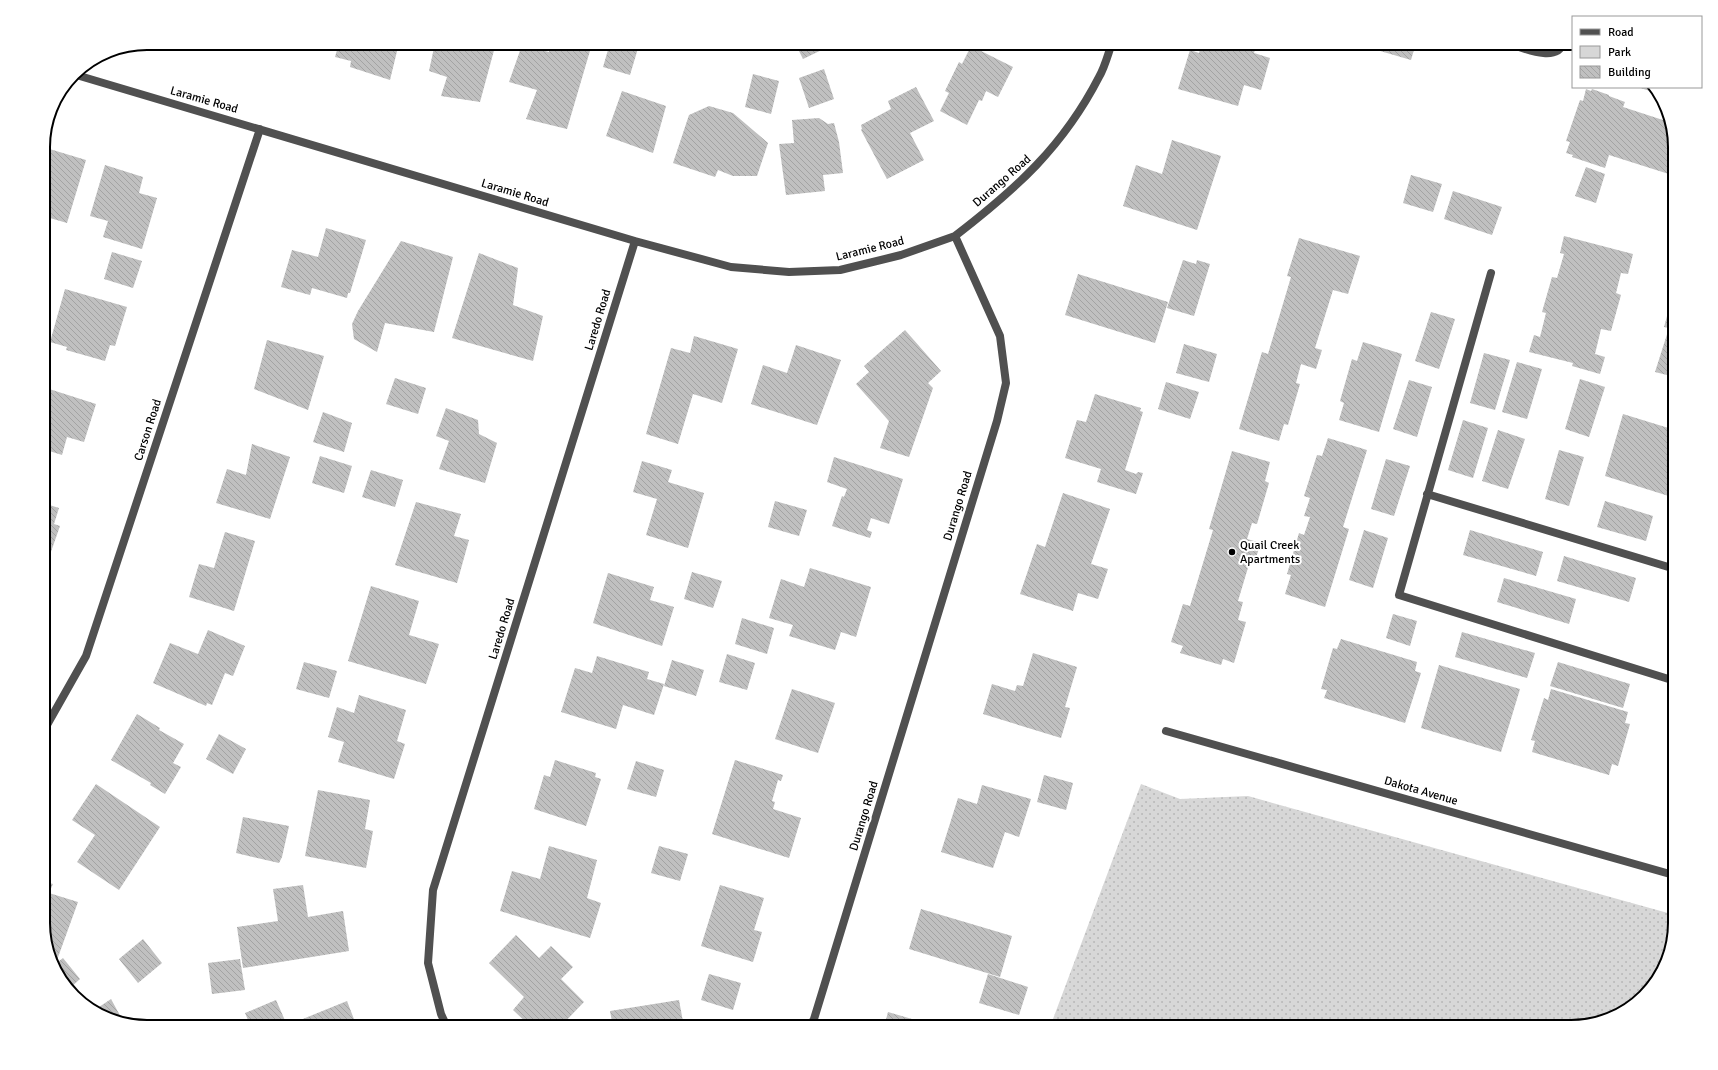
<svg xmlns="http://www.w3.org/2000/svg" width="1718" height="1070" viewBox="0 0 1718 1070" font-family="Signika,sans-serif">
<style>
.green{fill:url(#green-dots)}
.building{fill:url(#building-back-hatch)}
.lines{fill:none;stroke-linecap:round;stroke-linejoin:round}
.service{stroke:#505050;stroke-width:8}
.minor{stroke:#505050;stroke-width:8}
.poi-dot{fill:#000;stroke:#fff;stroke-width:1.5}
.labels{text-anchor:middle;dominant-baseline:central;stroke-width:4;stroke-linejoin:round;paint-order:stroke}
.street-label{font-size:12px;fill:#000;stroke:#fff}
.poi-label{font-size:12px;fill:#000;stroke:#fff;text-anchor:start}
.rim{fill:none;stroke:#000;stroke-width:2}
</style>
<defs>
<pattern id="green-dots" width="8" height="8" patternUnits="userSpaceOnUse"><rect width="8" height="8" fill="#d7d7d7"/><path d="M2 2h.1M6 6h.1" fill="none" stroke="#b7b7b7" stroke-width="1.8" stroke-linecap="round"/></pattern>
<pattern id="building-back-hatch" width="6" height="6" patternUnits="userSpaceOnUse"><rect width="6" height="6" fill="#c0c0c0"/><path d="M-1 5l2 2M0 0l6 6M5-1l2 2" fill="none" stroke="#a3a3a3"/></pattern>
</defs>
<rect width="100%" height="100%" fill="#fff"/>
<!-- green -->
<path class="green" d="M1141,784l39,15 68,-3 427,119v8l-14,52 -38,38 -52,14h-521z"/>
<!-- building -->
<path class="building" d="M339,43h60l-9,37 -40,-13 1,-6 -16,-4z
M435,43h61l-16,59 -39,-6 6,-19 -18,-6z
M551,43l41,1 -25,85 -41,-10 11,-29 -28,-8 13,-37 27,7z
M610,43l29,2 -9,30 -27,-8z
M795,43h31l2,4 -25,12z
M1202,43h55l-3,10 16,5 -9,32 -17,-5 -6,21 -60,-17 12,-39 9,3z
M1280,43h25l-2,7z
M1363,43h53l-5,17 -48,-14z
M971,46l42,21 -15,30 -12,-6 -4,10 -3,-1 -12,25 -27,-14 9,-18 -4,-2 14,-29 3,2z
M824,69l10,30 -25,9 -10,-30z
M753,74l26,7 -8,33 -26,-7z
M916,87l18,34 -24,12 14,27 -37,19 -26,-49 1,-1 -1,-4 30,-16 -3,-8z
M1637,87h16l7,7z
M1586,89l5,2 1,-2 17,6v1l16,6 -2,5 46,15 6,18v36l-66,-21 -4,13 -33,-11 1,-2 -7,-2 4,-11 -4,-1 14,-41 3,1z
M622,91l44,15 -13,47 -47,-17z
M709,106l24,7 35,30 -11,33h-24l-15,-6 -3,7 -42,-14 16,-48z
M819,118l9,6 6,-1 5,19 4,31 -20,2 2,16 -39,4 -7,-51 15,-1 -2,-23z
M1172,140l49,16 -24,74 -74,-24 13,-41 26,9z
M43,147l43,13 -19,63 -24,-7z
M105,165l38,12 -4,16 18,5 -15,51 -39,-12 5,-16 -18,-5z
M1586,167l19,7 -9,29 -21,-7z
M1411,175l31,9 -9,28 -30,-9z
M1453,191l49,16 -10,28 -48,-16z
M326,228l40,12 -16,53h-2l-1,5 -35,-10 -2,7 -29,-8 11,-37 26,7z
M1564,236l69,18 -5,20 -7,-1 -5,20 5,2 -10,36 -10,-2 -6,25 10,3 -5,17 -28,-8 1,-3 -44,-11 5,-17 6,2 6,-24 -4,-1 10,-35 5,1 7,-24 -4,-1z
M1299,238l61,18 -12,38 -15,-4 -18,58 7,2 -6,19 -15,-5 -5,19 4,1 -12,41 -4,-1 -5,17 -40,-12 23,-77 6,2 23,-77 -4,-1z
M401,241l52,16 -19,75 -49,-9 -8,29 -23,-13 -2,-15 6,-13z
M112,252l30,9 -9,27 -29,-9z
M479,253l39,15 -5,37 30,11 -10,45 -81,-23z
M1183,260l13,4 1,-4 13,4 -16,52 -27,-8z
M1078,274l90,28 -13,41 -90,-28z
M65,289l62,18 -12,39 -5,-1 -5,16 -39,-11 1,-3 -17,-5z
M1674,291l1,1v85l-20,-5 14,-44 -5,-1z
M1431,312l24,7 -16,50 -24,-8z
M905,330l36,41 -13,12 5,5 -24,69 -29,-9 9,-27 -33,-37 13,-12 -5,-6z
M694,336l44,13 -16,54 -29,-9 -15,50 -32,-10 25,-86 19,5z
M43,340l6,1 -5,18h-1z
M267,340l57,16 -16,54 -54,-21z
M1363,342l39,12 -23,78 -40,-12 5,-17 -4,-2 12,-42 5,2z
M1184,344l33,10 -8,28 -33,-9z
M796,345l45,15 -24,65 -66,-21 12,-39 24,8z
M1484,353l26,7 -15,50 -25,-7z
M1517,362l25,7 -15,50 -25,-7z
M395,378l31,10 -8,26 -32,-10z
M1580,379l25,8 -16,50 -24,-8z
M1409,380l23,7 -15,50 -24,-8z
M1166,382l33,10 -9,27 -32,-10z
M43,387l53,17 -12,38 -17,-5 -5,18 -19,-6z
M1095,394l46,14 -1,3 3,1 -18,58 11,4 2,-2 5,1 -7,21 -39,-12 4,-13 -36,-11 12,-38 9,2z
M446,408l32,12 1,14 18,9 -12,40 -46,-14 10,-28 -13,-5z
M323,412l29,11 -8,29 -31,-10z
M1623,414l52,16v68l-70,-22z
M1463,420l25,8 -15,50 -25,-8z
M1498,430l27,9 -17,50 -26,-8z
M1328,438l39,12 -24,77 6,2 -24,78 -40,-13 6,-19 -4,-1 12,-41 5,2 6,-18 -6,-1 6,-18 -6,-2 13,-41 5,1z
M252,444l38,13 -20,62 -54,-16 11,-34 19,6z
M1559,450l25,7 -15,49 -24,-7z
M1232,451l38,11 -5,19 4,2 -12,41 -5,-1 -5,16 14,4 -7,20 -4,-2 -12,40 5,1 -5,18 8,2 -12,41 -11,-4 -2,6 -41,-12 3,-7 -12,-4 12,-38 7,2 23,-76 -4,-1z
M320,456l32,10 -8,27 -32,-10z
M834,457l69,22 -14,45 -18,-6 -4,12 5,2 -2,6 -38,-12 10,-30 2,1 3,-8 -20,-7z
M1386,459l24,7 -16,50 -23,-7z
M642,461l30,9 -4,12 36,11 -16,55 -42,-13 11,-36 -24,-7z
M371,470l32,10 -8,27 -33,-10z
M1063,493l47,16 -19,55 17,5 -10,30 -20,-6 -5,18 -53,-17 17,-50 8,3z
M775,501l32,9 -8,26 -31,-9z
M1605,501l48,15 -7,25 -49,-14z
M416,502l45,12 -7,22 15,4 -12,43 -62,-18z
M43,503l16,5 -5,16 6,2 -14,40 -3,-1z
M1364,530l24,8 -15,50 -24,-8z
M1470,530l73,22 -7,24 -73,-21z
M225,532l30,9 -21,70 -45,-14 10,-33 15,4z
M1564,556l72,22 -7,24 -72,-21z
M810,568l61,19 -15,50 -15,-5 -6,18 -46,-14 4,-11 -24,-7 12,-39 23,8z
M692,572l30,9 -9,27 -29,-9z
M608,573l46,14 -4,13 24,7 -12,39 -69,-23z
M1504,578l72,21 -7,25 -72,-22z
M371,586l48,15 -10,34 30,9 -13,40 -78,-23z
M1393,614l24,7 -7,25 -24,-8z
M742,618l32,10 -7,26 -32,-10z
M208,630l37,16 -12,30 -8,-3 -13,32 -5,-2 -1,3 -53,-23 17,-40 28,11z
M1462,632l73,21 -8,25 -72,-21z
M1341,639l76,23 -2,9 6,2 -16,50 -81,-25 3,-8 -6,-1 12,-41 4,1z
M1033,653l44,14 -12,40 5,1 -9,30 -78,-24 9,-30 23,7 2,-6 6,1z
M727,654l28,9 -8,27 -28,-8z
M597,656l52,16 -2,7 17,5 -10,31 -31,-10 -7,24 -55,-17 14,-44 17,5z
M672,660l32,10 -8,26 -32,-10z
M304,662l33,9 -8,27 -33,-9z
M1558,662l72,22 -7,24 -73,-22z
M1439,665l81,24 -19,63 -80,-24z
M792,689l43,14 -17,50 -43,-14z
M1551,689l77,23 -3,11 5,1 -12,42 -6,-2 -3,11 -77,-23 3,-11 -4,-1 13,-42 4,2z
M359,695l47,15 -9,31 8,3 -11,35 -56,-17 6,-20 -16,-5 9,-30 17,6z
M137,714l23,14 -1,2 25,14 -11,19 8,4 -16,27 -15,-9 1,-2 -40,-23z
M219,734l27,15 -13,25 -27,-15z
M555,760l41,13 -1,4 6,2 -15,47 -52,-17 10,-34 6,2z
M735,760l48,15 -2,6 -3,-1 -6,21 3,1 -2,7 28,9 -12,40 -77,-24z
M636,761l28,9 -8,27 -29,-8z
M1044,775l29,8 -7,27 -29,-8z
M96,784l64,43 -41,63 -42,-28 18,-27 -23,-15z
M982,785l49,14 -12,38 -14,-5 -12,36 -52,-16 17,-54 19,6z
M318,790l52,10 -5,29 8,2 -7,37 -61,-12z
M243,817l46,9 -7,31 -3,6 -43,-10z
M549,846l48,14 -10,38 14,5 -11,35 -90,-27 12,-40 28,8z
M659,846l29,8 -8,27 -29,-8z
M43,881l10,3 -4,9 29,9 -21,58 -5,-1 -9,-29z
M303,885l5,32 35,-6 6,40 -106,17 -6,-41 41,-6 -5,-32z
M720,885l44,13 -10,32 8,2 -9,30 -52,-16z
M921,909l91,27 -12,41 -91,-28z
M516,935l23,23 12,-12 22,21 -12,12 23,23 -24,25h-29l-18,-17 11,-13 -35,-34z
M143,939l19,24 -24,20 -19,-24z
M63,958l17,21 -10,9 -13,-13 -3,-10z
M240,959l5,31 -33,4 -4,-31z
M709,974l32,9 -8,27 -32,-10z
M988,974l40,13 -9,28 -40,-12z
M111,999l12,22 -30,-10z
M276,1000l11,25 -5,2h-31l-6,-14z
M679,1000l5,27h-71l-3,-16z
M347,1001l10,26h-68l-1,-2z
M888,1012l48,14v1h-52z"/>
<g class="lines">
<!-- service -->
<path class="service" d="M1507,43c14,4 50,21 56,0
M1491,273l-92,322 276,86
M1427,494l248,75"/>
<!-- minor -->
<path class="minor" d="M73,74l562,167 96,26 58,5 51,-2 61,-15 54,-19
M1166,731l504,143 5,-16
M43,732l43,-76 174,-527
M447,1027l-6,-13 -13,-51 5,-73 202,-649
M809,1027l5,-8 183,-598 9,-38 -6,-47 -45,-100c61,-47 108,-89 144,-159 6,-10 9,-23 13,-34"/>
</g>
<!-- markers -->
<circle class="poi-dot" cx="1232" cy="552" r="4"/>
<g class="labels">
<!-- street labels -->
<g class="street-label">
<text transform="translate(204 100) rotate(16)">Laramie Road</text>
<text transform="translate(1002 181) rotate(-41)">Durango Road</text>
<text transform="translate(515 193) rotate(17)">Laramie Road</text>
<text transform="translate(870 249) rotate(-14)">Laramie Road</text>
<text transform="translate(598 320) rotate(-73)">Laredo Road</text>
<text transform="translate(148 430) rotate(-72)">Carson Road</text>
<text transform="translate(958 506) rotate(-73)">Durango Road</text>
<text transform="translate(502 629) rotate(-73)">Laredo Road</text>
<text transform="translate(1421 791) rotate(16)">Dakota Avenue</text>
<text transform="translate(864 816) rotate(-73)">Durango Road</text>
</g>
<!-- poi labels -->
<g class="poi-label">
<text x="1240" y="545">Quail Creek<tspan x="1240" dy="14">Apartments</tspan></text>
</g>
</g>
<!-- crop -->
<path d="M0 0H1718V1070H0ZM147 50H1571A97 97 0 0 1 1668 147V923A97 97 0 0 1 1571 1020H147A97 97 0 0 1 50 923V147A97 97 0 0 1 147 50Z" fill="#fff" fill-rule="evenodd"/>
<path class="rim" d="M147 50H1571A97 97 0 0 1 1668 147V923A97 97 0 0 1 1571 1020H147A97 97 0 0 1 50 923V147A97 97 0 0 1 147 50Z"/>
<!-- legend -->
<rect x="1572" y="16" width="130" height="72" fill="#ffffff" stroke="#999999"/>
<rect x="1580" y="29" width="20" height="6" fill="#505050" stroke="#999999"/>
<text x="1608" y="36" font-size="12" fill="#000000">Road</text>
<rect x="1580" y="46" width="20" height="12" fill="#d7d7d7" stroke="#999999"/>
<text x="1608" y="56" font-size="12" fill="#000000">Park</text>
<rect x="1580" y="66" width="20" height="12" fill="url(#building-back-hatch)" stroke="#999999"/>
<text x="1608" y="76" font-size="12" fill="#000000">Building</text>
</svg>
